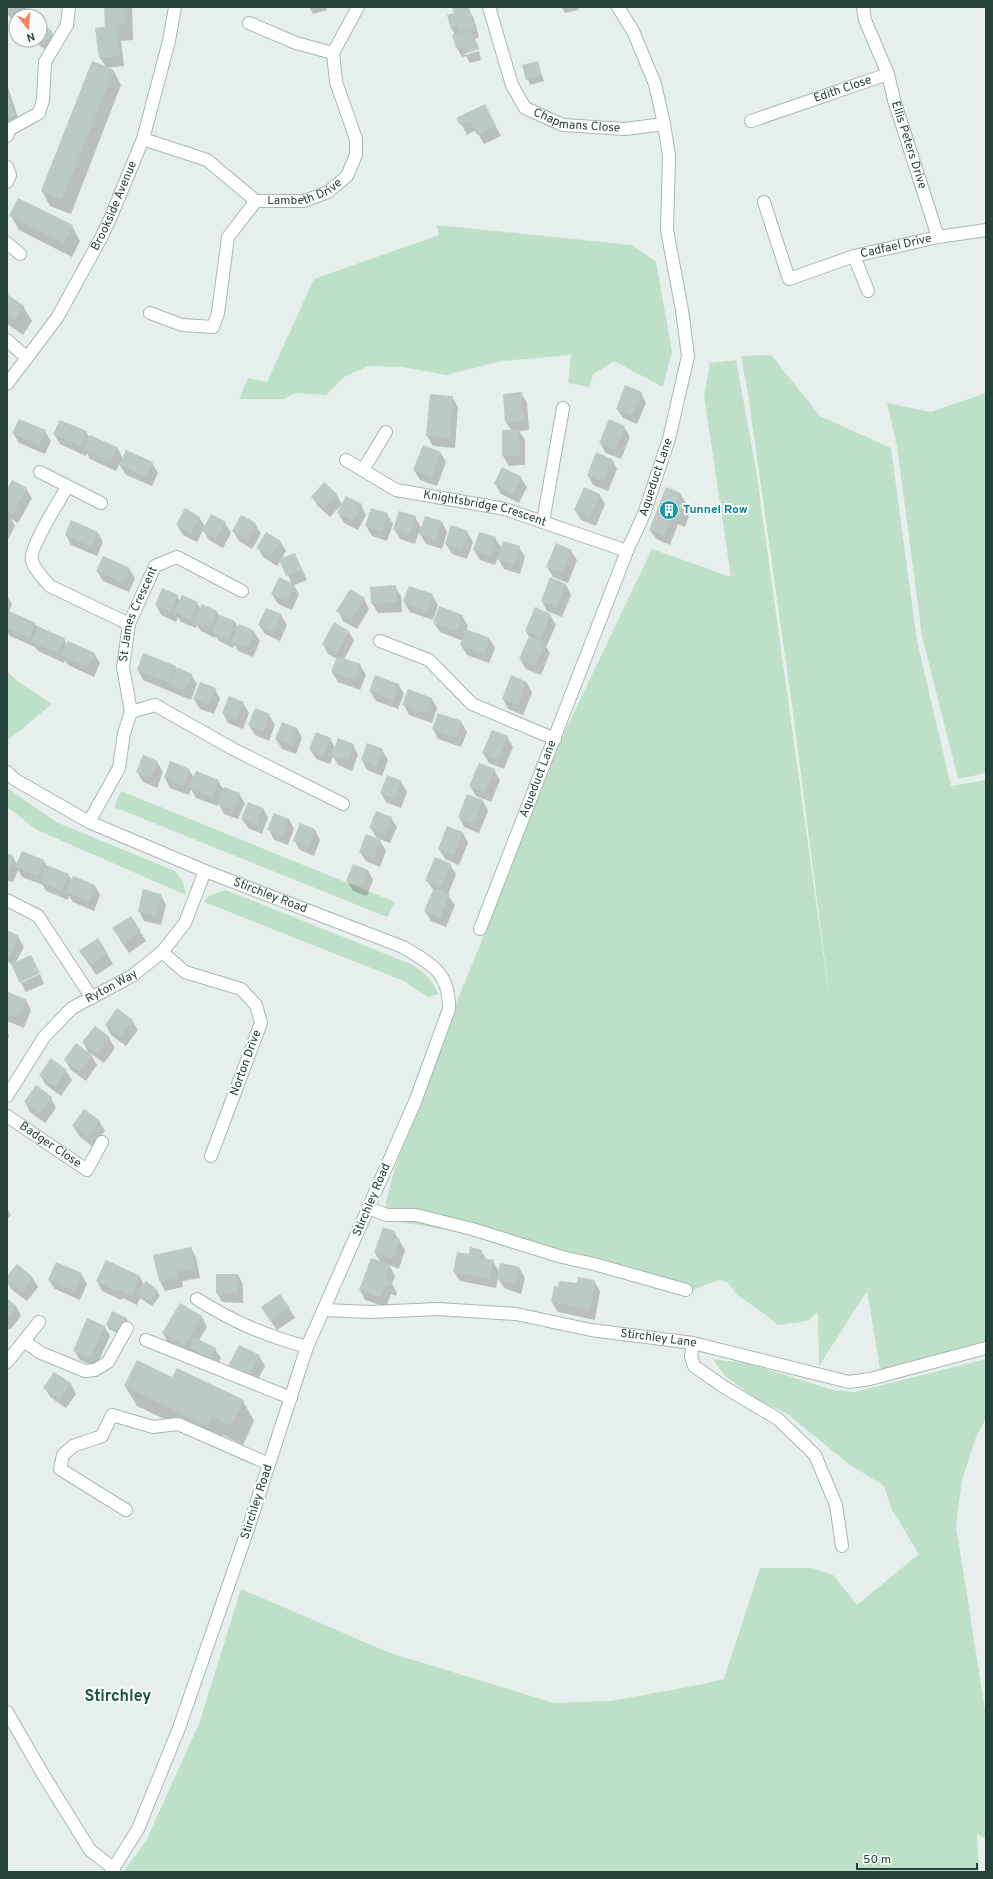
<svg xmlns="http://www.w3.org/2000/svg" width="993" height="1879" viewBox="0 0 993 1879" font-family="Overpass,sans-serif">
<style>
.green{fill:#bfe0c8}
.shadow{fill:#0003}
.building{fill:#bbcac4}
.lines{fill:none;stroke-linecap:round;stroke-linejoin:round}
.minor-casing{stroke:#a8b8b2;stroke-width:14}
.minor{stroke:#fff;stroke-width:12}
.labels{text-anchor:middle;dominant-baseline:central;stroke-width:4;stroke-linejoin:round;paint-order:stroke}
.street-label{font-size:12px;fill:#24423a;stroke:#f7fbf9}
.culture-label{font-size:12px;font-weight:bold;fill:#0d838f;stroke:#f7fbf9;text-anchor:start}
.district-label{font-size:16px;font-weight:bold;fill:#1f5548;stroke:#f7fbf9}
</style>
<rect width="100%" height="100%" fill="#e6efeb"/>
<!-- green -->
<path class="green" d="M437,225l195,20 24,17 16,90 -9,35 -49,-26 -21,13 -3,13 -22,-4 3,-28 -69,6 -56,14 -44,-8 -34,-1 -24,11 -18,18 -31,-2 -11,6h-45l9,-21 19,4 47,-103 125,-44z
M771,355l49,61 71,32 26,193 34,145 35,-6v568l-105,28 -14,-85 -48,75 -1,-54 -10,9 -31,4 -11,-10 -29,-20 -9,-12 -7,-3 -17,5 -16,8 -13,-2 -33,-7 -68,-20 -41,-9 -48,-17 -32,-7 -71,-12 13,-52 25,-63 8,-32 56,-137 75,-191 93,-195 79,28 -27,-181 6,-33 26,-3 20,110 76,546 -40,-311 -44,-311 -7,-38z
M986,393v380l-28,6 -36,-143 -25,-190 -10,-43 44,9z
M7,671l9,9 36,24 -45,37z
M7,788l49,34 119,49 8,10 3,14 -149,-65 -30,-23z
M121,791l274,111 -8,15 -273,-110z
M226,890l185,74c13,8 21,15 27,30l-10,3 -24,-16 -200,-79 4,-6z
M713,1359l37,5 83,26 21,2 132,-33v59l-10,19 -14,43 -6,46 30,190v123l-9,-5 2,38h-856l23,-31 53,-117 42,-135 149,64 164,50 56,-2 84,-15 30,-7 36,-111h52l21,7 24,30 62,-51 -27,-44 -8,-24 -35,-22 -63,-51 -27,-12 -35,-26z"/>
<!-- shadow -->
<path class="shadow" d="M7,7h18l6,9h-15v10l-9,-13z
M105,7h27l1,33 -12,1 3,25 -18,2 7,2 8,15 -50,129 -21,-8 -8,-15 64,-124 -6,-9 -3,-29 9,-1z
M309,7h17l1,3 -14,4z
M453,7h14l7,12 5,18 -4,2 4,10 -14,4v2l14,-4 2,9 -11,3 -4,-7 -4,1 -5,-9 -2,-13 -3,-6 3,-16z
M562,7h16l1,3 -14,3z
M40,23l12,10 6,9 -8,11 -18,-13h8z
M537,62l7,19 -14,4 -7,-19z
M7,84l15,46 -15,5z
M490,115l11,21 -17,8 -8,-14 -9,5 -9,-17z
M11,216l61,10 8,15 -8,16 -53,-27z
M7,295l16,11 9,15 -9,14 -16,-11z
M521,393l6,10 2,27 -10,1 6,9v25l-16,1 -6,-10 8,-26 -5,-8z
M641,393l5,10 -9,21 -14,-6 -6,-9z
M452,397l6,10 -3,41 -22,-2 -6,-10z
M624,427l6,10 -9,22 -15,-6 -6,-10z
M45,431l6,10 -6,13 -26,-11 -6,-10z
M86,432l4,6 27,9 6,12 29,4 6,10 -6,13 -26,-11 -7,-11 -3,7 -26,-12 -3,-6 -1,3 -26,-12 -6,-10z
M440,452l6,10 -9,24 -17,-6 -6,-10z
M612,459l5,10 -9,22 -15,-6 -5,-10z
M521,478l6,9 -8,16 -18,-9 -6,-10z
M26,489l6,9 -14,25 -7,-4 4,7 -8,16v-50z
M680,493l6,10 -2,5 5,8 -4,11 -7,-3 -8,21 -14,-6 -6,-9z
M336,494l6,11h19l5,10 -8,15 -14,-7 -6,-10 4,-9 -12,13 -12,-11 -6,-9z
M599,494l6,10 -9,22 -15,-6 -6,-10z
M387,514l6,10 -6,17 -15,-5 -6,-10z
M199,517l6,10 20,-4 6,10 -8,15 -14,-8 -6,-10 -6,12 -14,-7 -6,-10z
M415,517l7,12 4,-12 16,5 5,10 -5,17 -16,-5 -7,-12 -4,12 -15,-5 -6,-10z
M255,524l6,10 -9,15 -13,-8 -6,-10z
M467,532l6,10 -6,17 -15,-5 -6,-10z
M98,533l5,9 -6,14 -26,-11 -5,-10z
M495,538l7,11 17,-2 6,10 -5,17 -16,-5 -6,-11 -3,7 -15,-5 -6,-10z
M280,541l6,10 -5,9 14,-6 12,26 -13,5 5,9 -7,16 -14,-6 -6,-10 20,-10 -11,-24 -4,6 -14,-9 -5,-9z
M571,551l6,9 -9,23 -15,-6 -6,-10z
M129,569l6,9 -6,14 -26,-11 -6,-10z
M566,585l5,10 -9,22 -15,-6 -5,-10z
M395,586l6,10 1,16 -24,1 -6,-10z
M7,595l5,9 -3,8 55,27 3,6 27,8 6,10 -6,14 -26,-12 -3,-5 -1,3 -26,-12 -3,-4 -25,-11 -3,-5z
M432,595l6,10 -5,15 -23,-8 -6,-10z
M177,596l3,5 17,2 4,6 16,3 3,5v-1l15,6 3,6 16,4 6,9 -7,16 -15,-6 -3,-6 -2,3 -14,-7 -3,-5 -1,2 -14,-7 -4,-6 -1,3 -15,-6 -3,-5 -2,5 -15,-7 -5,-10z
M364,599l5,10 -12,20 -14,-8 -5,-10z
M281,615l6,10 -7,16 -15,-7 -6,-9z
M550,615l6,10 -10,22 4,6 -9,22 -15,-6 -6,-10 9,-22 -3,-6z
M462,616l6,10 -2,4 23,8 6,10 -6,15 -22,-8 -6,-10 2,-4 -23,-9 -6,-9z
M349,632l5,9 -10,18 16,6 6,10 -6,15 -22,-8 -6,-10 5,-13 -9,-5 -5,-10z
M175,667l2,3 14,4 6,10 -6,16 -48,-20 -5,-10z
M512,677l15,6 5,10 -9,22 -15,-6 -5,-10z
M398,684l6,10 -6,15 -22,-8 -6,-10z
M215,689l5,10 -6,15 -14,-5 -6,-10z
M432,699l5,9 -5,15 -23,-8 -5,-10z
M243,703l6,10 -6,16 -15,-6 -5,-10z
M269,715l6,10 -6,16 -14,-6 -6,-10z
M461,722l6,10 -6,15 -23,-8 -5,-10z
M297,728l5,10 -6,16 -14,-5 -6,-10z
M507,737l6,10 -9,22 -15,-6 -6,-10z
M330,739l5,9 18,-3 5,10 -6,16 -14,-6 -5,-9 -3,8 -14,-5 -6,-10z
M382,750l6,10 -6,16 -15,-6 -5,-10z
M157,762l6,10 -6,16 -14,-6 -6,-10z
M170,763l19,7 5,8 24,3 6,9 15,4 6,9 -7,16 -14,-5 -5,-10 -1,2 -22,-8 -5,-9 -2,6 -19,-7 -5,-10z
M494,770l6,10 -9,22 -15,-6 -6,-10z
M401,782l6,10 -6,16 -15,-6 -5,-9z
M468,795l15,6 5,10 -9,22 -15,-6 -5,-10z
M263,808l5,10 -6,16 -14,-6 -6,-9z
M391,818l6,9 -7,16 -11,-4 7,12 -6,16 -14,-6 -6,-9 18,-12 -7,-12z
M289,819l5,10 -6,16 -14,-5 -5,-10z
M300,825l15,5 5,10 -6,16 -14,-6 -6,-10z
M448,827l15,6 5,10 -9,22 -14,-6 -6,-10z
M7,854l6,3 4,7 27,-3 3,5 21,9 4,5 23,6 5,9 -6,16 -21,-9 -4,-6 -1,4 -22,-9 -3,-6 -21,-8 -4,-7 -5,12 -6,-2z
M450,865l6,9 -8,21 7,10 -9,22 -15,-6 -6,-10 9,-20 -7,-10z
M368,870l5,10 -6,16 -14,-5 -6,-10z
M161,895l5,10 -5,20 -17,-4 -5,-10z
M131,917l15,24 -17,12 -10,-15z
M7,932l11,5 6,10 -8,15 4,20 -9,-18 -4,-3z
M81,951l26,3 6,10 -17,11z
M40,974l4,10 -18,8 -5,-9z
M9,993l17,7 5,10 -7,18 -17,-7v-24z
M132,1020l6,10 -12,16 -15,-11 -5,-10z
M7,1031l2,4 -2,6z
M109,1038l6,10 -11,15 -14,-10 7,12 -11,16 -15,-11 -6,-10 25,-5 -7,-13z
M66,1071l6,9 -11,16 -15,-11 -6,-10z
M51,1098l5,10 -11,15 -15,-11 -5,-10z
M99,1121l6,10 -12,16 -14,-11 -6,-10z
M7,1209l4,6 -4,5z
M394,1232l11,18 -6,19 -10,-4 6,11 -3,8 5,9 -1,3 -5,-2 -5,13 -21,-7 -5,-10 21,-27 -6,-10z
M191,1248l5,10 4,20 -18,3 1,6 -18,4 -5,-10z
M481,1251l6,9 6,1 6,11 20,-4 6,10 -4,16 -17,-6 -6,-10 -2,10 -36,-7 -6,-9 16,-17z
M107,1261l33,16 4,8 2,-2 11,8 3,5 -8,10 -12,-8 -3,7 -14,-7 -2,2 -19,-9 -5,-10z
M81,1274l6,10 -7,16 -25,-11 -6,-9z
M238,1275l5,10v18l-21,-1 -5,-9z
M32,1277l6,10 -11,14 -16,-12 -4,-8v-3z
M594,1281l6,10 -5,29 -37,-8 -6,-10 7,-14z
M7,1300l9,6 5,10 -11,14 -3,-2z
M181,1304l21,13 5,10 -8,13 16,9 6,9 -5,10 -21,-10 -3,-6 -3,4 -21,-13 -5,-10z
M289,1308l6,10 -18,12 -9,-13z
M127,1319l2,4 -6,13 -14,-7 -2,-4z
M104,1326l6,10 -14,31 -16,-7 -6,-10z
M259,1356l6,10 -10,19 -20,-10 -6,-9z
M54,1373l17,11 5,10 -10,14 -16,-11 -5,-9z
M173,1378l70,23 11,20 -11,24 -20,-10 -5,10 -81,-39 -12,-20z"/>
<!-- building -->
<path class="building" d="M7,7h7l-7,5z
M104,7h20l1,18h-9l4,31 -21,2 -4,-30 10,-1z
M452,7h15v1l-14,4z
M469,8l6,20 -16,4 -2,-5 -6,2 -4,-14z
M40,22l13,10 -9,12 -6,-4h2z
M471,30l6,20 -13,4 -2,-7 -6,1 -4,-13z
M92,61l22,9 -52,130 -21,-9z
M538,61l4,15 -16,4 -4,-15z
M7,93l7,22 -7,2z
M485,104l11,22 -19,9 -7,-14 -10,4 -4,-7z
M18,198l55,27 -9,18 -55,-27z
M7,294l17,12 -10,15 -7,-5z
M625,385l17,7 -10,23 -16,-6z
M522,392l2,28 -19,2 -2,-28z
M430,394l23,2 -3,42 -24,-2z
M19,419l27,11 -7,15 -27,-12z
M609,419l16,7 -10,24 -16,-7z
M60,420l27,11 -7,15 -27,-12z
M519,429l1,27h-18v-26z
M90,435l27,12 -6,14 -27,-11z
M423,445l18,7 -9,25 -19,-7z
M126,450l27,12 -7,15 -27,-12z
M596,452l16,7 -9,23 -16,-7z
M502,467l20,10 -9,17 -19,-10z
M12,480l15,8 -14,26 -6,-3v-21z
M324,482l13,12 -13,14 -13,-11z
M584,487l16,7 -10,23 -16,-7z
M666,487l15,6 -4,10 7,2 -5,12 -7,-2 -8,21 -15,-6z
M346,496l16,8 -9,17 -16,-8z
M185,508l15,9 -9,16 -15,-8z
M371,508l17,5 -6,19 -17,-6z
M399,511l17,5 -6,19 -17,-6z
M211,514l15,8 -9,17 -15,-8z
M241,515l15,8 -9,17 -15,-9z
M425,516l17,5 -6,19 -17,-6z
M71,520l27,12 -6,15 -27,-12z
M451,525l17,6 -6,18 -17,-5z
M266,532l15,9 -10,15 -15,-8z
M479,532l17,5 -6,19 -17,-6z
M503,541l17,5 -6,19 -17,-6z
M556,543l16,7 -10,23 -16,-6z
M295,553l7,17 -16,6 -7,-17z
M103,556l27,12 -7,15 -27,-12z
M279,577l15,7 -7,17 -16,-7z
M550,577l16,7 -9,24 -16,-7z
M396,585l1,17 -26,2 -1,-17z
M409,586l24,8 -6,17 -24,-9z
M162,588l16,7 -8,17 -15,-7z
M350,589l15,9 -14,22 -15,-9z
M182,595l16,7 -8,17 -16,-7z
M202,604l15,7 -7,17 -16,-6z
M439,606l24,9 -6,16 -24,-8z
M535,607l16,7 -10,23 -16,-6z
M266,608l16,6 -8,18 -16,-7z
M9,611l27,12 -6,15 -23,-10v-11z
M220,615l15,6 -7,18 -16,-7z
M334,622l15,9 -12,22 -15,-9z
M239,624l16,7 -8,17 -16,-7z
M38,627l27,11 -7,15 -27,-11z
M466,629l24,9 -6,16 -24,-9z
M529,636l16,6 -10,24 -16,-7z
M68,641l27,12 -7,14 -27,-12z
M143,653l33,13 -7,17 -32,-13z
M337,656l24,8 -6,16 -24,-8z
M177,667l15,7 -7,17 -15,-6z
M375,675l24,9 -6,16 -24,-9z
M511,675l16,7 -9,23 -16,-6z
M200,682l16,6 -7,17 -16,-6z
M408,689l24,9 -6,16 -24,-9z
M229,696l15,6 -7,18 -15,-7z
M255,708l15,6 -7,18 -15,-7z
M438,713l24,8 -6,17 -24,-9z
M282,722l15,6 -6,17 -16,-6z
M492,730l16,6 -10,24 -16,-7z
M316,732l15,6 -7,17 -15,-6z
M338,738l16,6 -7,17 -16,-5z
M367,743l16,6 -7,17 -15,-6z
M143,755l15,6 -7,17 -15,-6z
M170,761l20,8 -6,17 -20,-8z
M479,763l16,6 -10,24 -16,-7z
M196,771l23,9 -7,17 -23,-9z
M387,775l15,6 -7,18 -15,-6z
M224,787l16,6 -7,17 -16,-6z
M467,794l16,6 -9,24 -16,-7z
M248,802l15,6 -6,17 -16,-6z
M376,811l16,6 -7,17 -16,-6z
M274,813l15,6 -6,17 -16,-6z
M300,823l15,6 -7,18 -15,-6z
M447,826l16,6 -9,24 -16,-7z
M366,834l15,6 -7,18 -15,-6z
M22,851l22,9 -6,16 -23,-9z
M7,853l7,3 -7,17z
M435,857l16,7 -10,23 -16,-6z
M353,864l15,6 -6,17 -16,-6z
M46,865l23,9 -7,17 -22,-9z
M73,876l22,9 -6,16 -23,-9z
M434,888l16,6 -10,24 -16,-7z
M143,889l18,5 -5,22 -18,-5z
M131,916l10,15 -18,13 -11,-16z
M7,930l12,6 -10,20 -2,-1z
M98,938l10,16 -18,12 -11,-15z
M31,955l9,18 -20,10 -9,-19z
M8,992l18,7 -8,19 -11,-4z
M117,1008l16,12 -13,17 -15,-12z
M95,1026l15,11 -12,17 -16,-12z
M76,1043l16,12 -12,17 -16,-12z
M51,1058l16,12 -12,17 -16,-12z
M36,1085l16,12 -13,17 -15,-12z
M84,1109l16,12 -13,16 -15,-11z
M383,1227l12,4 -2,6 7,2 -7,20 -19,-6z
M191,1247l4,21 -18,4 1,6 -19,4 -6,-27z
M470,1247l12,3 -2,8 14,2 -4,19 -37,-7 4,-20 12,2z
M371,1258l19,7 -5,15 7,2 -1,4 -5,-2 -5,14 -22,-8z
M106,1260l34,16 -9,20 -14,-7 -1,2 -20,-10z
M56,1262l26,11 -8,18 -26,-11z
M500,1263l20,4 -5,17 -18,-5z
M17,1264l16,13 -12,15 -14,-11v-5z
M216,1274h22v19h-22z
M578,1277l17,3 -5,30 -39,-8 3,-16 4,1 1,-6 18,2z
M146,1281l12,9 -8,12 -13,-8z
M280,1294l10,14 -20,13 -9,-14z
M7,1298l9,8 -9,12z
M180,1303l22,13 -18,30 -22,-13z
M112,1311l15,7 -6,14 -15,-7z
M87,1318l18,8 -15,32 -17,-7z
M194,1337l22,11 -5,11 -22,-11z
M239,1345l21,10 -11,21 -21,-10z
M137,1360l35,17 5,-9 67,32 -13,26 -20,-10 -4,10 -83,-40z
M54,1372l17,11 -11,16 -17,-11z"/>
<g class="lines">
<defs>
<g id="minor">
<path id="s1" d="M489,7l23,78 13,23 38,17 62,4 39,-5"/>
<path id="s2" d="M863,7l2,13 23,54 6,26 44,137 48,-7"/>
<path d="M249,23l47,20 37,10"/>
<path id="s3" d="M751,121l137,-47"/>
<path d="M7,136l3,-7 29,-16 4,-13 2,-38 22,-37 2,-18"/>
<path d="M143,139l64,21 49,41"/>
<path d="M7,167l3,8 -3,7"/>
<path id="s4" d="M764,202l25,77 65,-23 84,-19"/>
<path d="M7,243l13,11"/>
<path d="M854,256l14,35"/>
<path id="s5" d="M150,313l32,12 31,2 5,-14 10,-76 28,-36h48l24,-9 19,-16 9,-21v-16l-20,-57 -3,-29 25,-46"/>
<path d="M7,340l20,18"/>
<path id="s6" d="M7,384l50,-66 43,-78 10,-21 33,-80 26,-98 6,-34"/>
<path id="s7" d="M346,460l50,30 109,19 122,42"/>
<path d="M363,470l23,-38"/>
<path d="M40,472l61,31"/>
<path d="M67,487c-7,13 -39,62 -35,74 3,10 12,18 18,25l79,38"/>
<path d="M543,522l20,-114"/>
<path d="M380,641l49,19 43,44 83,35"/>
<path id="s8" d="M131,712l-8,-45 6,-43 26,-58 22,-9 65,34"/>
<path id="s9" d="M7,772l7,7 75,43 116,49 198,76c28,17 47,25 46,62l-34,93 -108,245 -59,182 -69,199 -41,101 -27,43"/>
<path d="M89,822l30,-54 5,-35 7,-21 24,-7 78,44 110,55"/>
<path d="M7,900l31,16 54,82"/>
<path id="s10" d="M480,929l147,-378 17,-37 25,-75 19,-83 -6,-46 -15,-80 2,-74 -5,-32 -9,-40 -22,-53 -15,-24"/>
<path d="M162,952l23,20 56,17 15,16 5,18 -50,133"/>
<path id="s11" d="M7,1096l37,-59 28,-29 60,-32 30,-24 23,-29 20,-52"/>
<path id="s12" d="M7,1116l80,54 15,-28"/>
<path d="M368,1208l19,7h29l56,14 90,28 32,7 92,26"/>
<path d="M197,1299c38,24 68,36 110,48"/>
<path id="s13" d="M324,1310l46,2 68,-3 78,5 75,16 102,13 156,39 21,-3 116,-31"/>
<path d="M146,1340l145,58"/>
<path d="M24,1341l17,12 44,18 10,-1 13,-8 19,-34"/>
<path d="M693,1343l-2,13 3,10 30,21 54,32 37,36 21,50 6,41"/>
<path d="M7,1362l32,-40"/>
<path d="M126,1510l-66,-41 3,-14 10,-9 29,-10 10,-21 41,12 25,-3 91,40"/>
<path d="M7,1712l37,64 46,74 24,19"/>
</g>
</defs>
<!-- minor casing -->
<use href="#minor" class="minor-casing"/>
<!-- minor -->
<use href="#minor" class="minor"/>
</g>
<!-- icons -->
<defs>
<symbol id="building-disc" viewBox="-11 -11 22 22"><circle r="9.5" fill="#0f9aa8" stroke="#f7fbf9"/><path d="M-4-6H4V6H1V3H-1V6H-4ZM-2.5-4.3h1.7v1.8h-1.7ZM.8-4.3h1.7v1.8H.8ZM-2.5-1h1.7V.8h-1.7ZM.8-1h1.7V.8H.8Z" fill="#fff"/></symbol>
</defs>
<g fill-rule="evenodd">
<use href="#building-disc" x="658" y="499" width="22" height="22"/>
</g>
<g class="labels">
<!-- street labels -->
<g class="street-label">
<text stroke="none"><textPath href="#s3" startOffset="97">Edith Close</textPath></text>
<text stroke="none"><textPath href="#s1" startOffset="162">Chapmans Close</textPath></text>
<text stroke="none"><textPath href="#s2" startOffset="146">Ellis Peters Drive</textPath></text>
<text stroke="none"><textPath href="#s5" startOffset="253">Lambeth Drive</textPath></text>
<text stroke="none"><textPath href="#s6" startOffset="209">Brookside Avenue</textPath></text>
<text stroke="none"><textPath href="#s4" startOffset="193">Cadfael Drive</textPath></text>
<text stroke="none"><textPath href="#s10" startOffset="485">Aqueduct Lane</textPath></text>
<text stroke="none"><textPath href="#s7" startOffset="149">Knightsbridge Crescent</textPath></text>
<text stroke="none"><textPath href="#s8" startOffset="101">St James Crescent</textPath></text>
<text stroke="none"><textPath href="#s10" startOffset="161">Aqueduct Lane</textPath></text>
<text stroke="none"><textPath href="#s9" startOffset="292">Stirchley Road</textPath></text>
<text stroke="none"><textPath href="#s11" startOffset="155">Ryton Way</textPath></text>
<text transform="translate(246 1063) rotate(-70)">Norton Drive</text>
<text stroke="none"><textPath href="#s12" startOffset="52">Badger Close</textPath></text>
<text transform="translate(372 1200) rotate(-67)">Stirchley Road</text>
<text stroke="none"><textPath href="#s13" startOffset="337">Stirchley Lane</textPath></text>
<text transform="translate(257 1502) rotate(-72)">Stirchley Road</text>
</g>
<!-- culture labels -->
<g class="culture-label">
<text x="683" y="510">Tunnel Row</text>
</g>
<!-- district labels -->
<g class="district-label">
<text x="118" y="1697">Stirchley</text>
</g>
</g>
<!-- border -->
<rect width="993" height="1879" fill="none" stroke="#24423a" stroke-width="16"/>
<!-- north arrow -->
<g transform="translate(28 28) rotate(163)"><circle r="19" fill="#f7fbf9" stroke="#a3b1ad"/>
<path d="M0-3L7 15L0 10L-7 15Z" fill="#f4845f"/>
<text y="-6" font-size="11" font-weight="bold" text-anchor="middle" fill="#24423a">N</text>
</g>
<!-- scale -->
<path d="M857 1863v6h120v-6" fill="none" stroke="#24423a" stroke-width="2"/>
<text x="863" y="1863" font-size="12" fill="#24423a" stroke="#f7fbf9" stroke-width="3" paint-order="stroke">50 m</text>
</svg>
